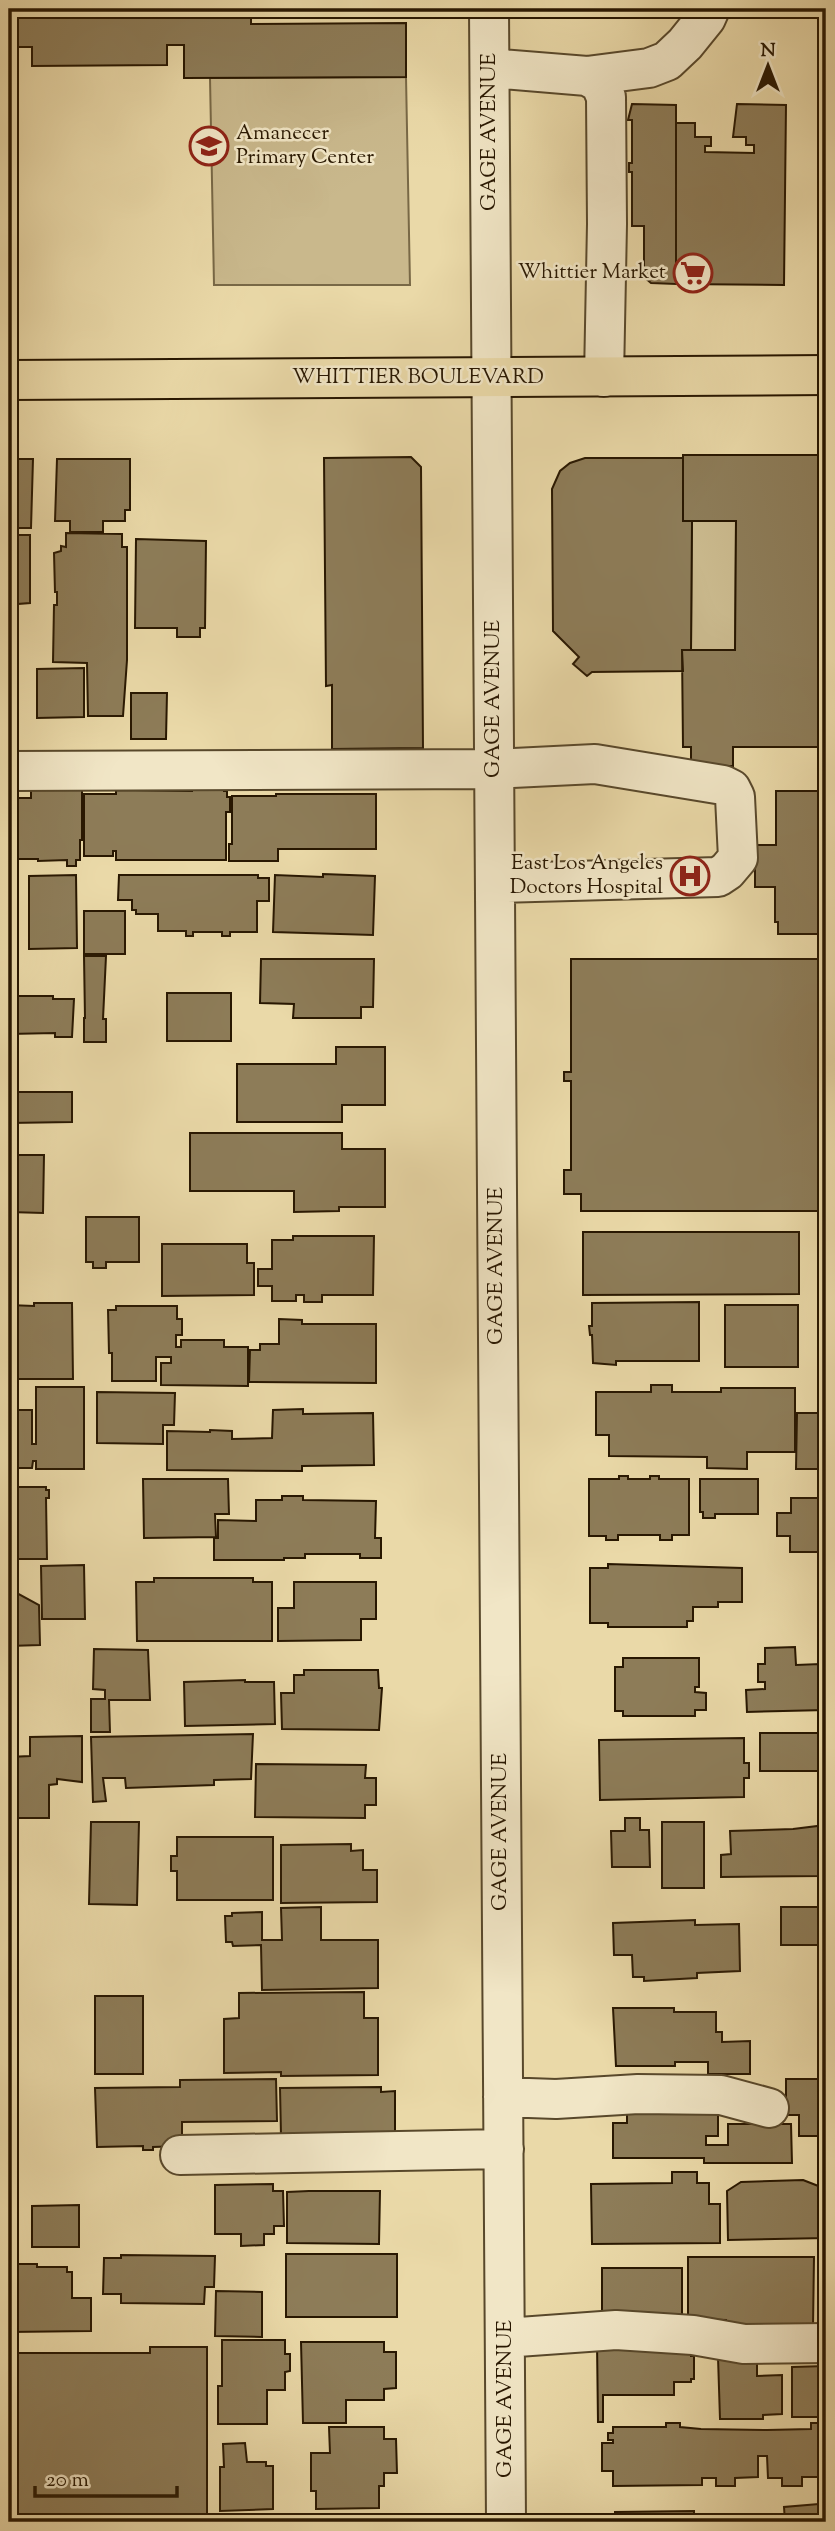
<svg xmlns="http://www.w3.org/2000/svg" width="835" height="2531" viewBox="0 0 835 2531" font-family="'Sorts Mill Goudy',serif">
<style>
.green{fill:#c9b88c;stroke:#786846;stroke-width:2}
.building{fill:#8d7c58;stroke:#281701;stroke-width:2}
.lines{fill:none;stroke-linecap:round;stroke-linejoin:round}
.minor-casing{stroke:#58482b;stroke-width:42}
.major-casing{stroke:#281701;stroke-width:42}
.minor{stroke:#f1e6c6;stroke-width:38}
.major{stroke:#ead9a8;stroke-width:38}
.labels{text-anchor:middle;dominant-baseline:central;stroke-width:5;stroke-linejoin:round;paint-order:stroke}
.street-label{font-size:21px;fill:#281701;stroke:#f1e6c6}
.poi-label{font-size:21px;fill:#281701;stroke:#f1e6c6;text-anchor:end}
</style>
<rect width="100%" height="100%" fill="#ead9a8"/>
<filter id="stains"><feTurbulence type="fractalNoise" baseFrequency=".00286" numOctaves="4"/><feColorMatrix values="0 0 0 0 .2 0 0 0 0 .09 0 0 0 0 .02 0 0 0 .5 -.17"/></filter>
<radialGradient id="worn" r=".72"><stop offset=".6" stop-color="#630" stop-opacity="0"/><stop offset="1" stop-color="#630" stop-opacity=".3"/></radialGradient>
<!-- green -->
<path class="green" d="M406,77l4,208h-196l-4,-207z
M692,521h44l-1,129h-44z"/>
<!-- building -->
<path class="building" d="M9,9h242v15l155,-1v54l-222,1v-33h-17v20l-135,1v-19h-23z
M632,104l44,1v179l-25,-1 -7,-6v-51h-12v-54h-3v-9h3v-43h-4z
M737,104l49,1 -2,180 -108,-1v-161h19v14h16v9h-6v6l49,1v-8h-8v-8h-13z
M683,455h143v292h-93v19h-42v-19h-8l-1,-97h53l1,-129h-53z
M411,457l10,10 2,281 -91,1v-64l-6,1 -2,-228z
M585,458h98v63h9l-1,129h-9l1,21 -91,1 -5,4 -14,-12 6,-7 -26,-26 -1,-142 8,-18 10,-8z
M9,459h24l-2,69h-22z
M57,459h73v51h-5v11h-22v11h-33v-11h-15z
M66,533l56,1v13h5v113l-4,56h-35l-1,-53 -34,-1 1,-57h3v-13h-2l-1,-39 7,-2v-5l5,1z
M9,535h21v68l-12,1v16l-9,1z
M136,539l70,2 -1,87h-5v9h-23v-9h-42z
M84,668v49l-47,1v-49z
M131,693h36l-1,46h-35z
M192,781h32v10h3v6h3v15h-4v48h-110v-9h-3v5h-29v-62h32v-4l76,1z
M31,786h51v54h-2v20h-4v6h-9v-6l-29,1v-2h-29v-61h22z
M776,791h50v132h-4v11h-44v-12h-3v-35h-20v-42h21z
M276,794h100v55h-98v12h-49v-17h3v-48h44z
M323,874l52,2 -2,59 -100,-3 2,-57 48,2z
M76,875l1,73 -48,1v-73z
M119,875h139v3h11v23h-12v31h-27v4h-8v-4h-29v4h-7v-5h-28v-17h-22v-4h-4v-10h-14z
M84,911h41v43h-41z
M84,956h22l-3,63h3v23h-22v-24h1z
M261,959h113l-1,48h-12v11h-68l1,-14 -34,-1z
M571,959h255v252h-245v-17h-17v-24h7v-89h-7v-9h7z
M167,993h64v48h-64z
M9,996h44v3h21l-2,38h-17v-4l-46,1z
M336,1047h49v58h-43v17h-105v-58h99z
M9,1092h63v30l-63,1z
M190,1133h152v16h43v58h-46v4l-45,1v-21h-104z
M9,1137h8v18h27l-1,58 -34,-1z
M86,1217h53v45h-33v6h-13v-6h-7z
M583,1232h216v62l-216,1z
M293,1236h81l-1,59h-51v7h-18v-7h-8v6h-24v-15h-14v-17h14v-29h21z
M162,1244h85v19h7v32l-92,1z
M699,1302v59h-83v4l-23,-2 -1,-28h-2l-1,-9h3v-23z
M34,1303h38l1,76h-64v-74l25,1z
M725,1305h73v62h-73z
M116,1306h61v13h5v16h-6v12h5v-7h43v7h24v39l-87,-1v-22h10v-6h-15v24h-44v-28h-3l-1,-43h8z
M279,1319l23,1v4h74v59l-127,-1 1,-32h10v-6h19z
M651,1385h21v7h49v-4h74v64h-48v17l-40,-1v-11l-98,-1v-21h-13v-43h55z
M36,1387h48v82h-48v-8h-3l-1,7h-23v-58h23v34h4z
M97,1392l78,1 -1,32h-11v19l-66,-1z
M303,1409v5l70,-1 1,52 -72,1v5l-135,-1v-39l43,1v-2l22,1v8l40,-1 1,-28z
M797,1413h29v56h-30z
M619,1476h9v3h22v-3h9v3h30v56h-17v5h-12v-5h-42v5h-12v-4h-17v-57h30z
M143,1479h85l1,35h-14l1,23 -72,1z
M700,1479h58v35h-43v4h-12v-6h-3z
M9,1487h37v3h3v8h-3l1,61h-38z
M282,1496h21v4l73,1 -1,37h6v20h-21v-4h-55v4h-21v2h-70v-22h4v-18l38,1v-21h26z
M791,1498h35v54h-36v-16h-13v-23h14z
M608,1564l134,4v34h-24v5h-25v14h-6v6h-79v-4h-18v-55h18z
M84,1565l1,54h-43l-1,-53z
M154,1578h99v4h19v59h-135l-1,-59h18z
M294,1582h82v37h-15v21l-83,1v-33h16z
M9,1592h6l24,13 1,40 -31,1z
M795,1647l1,18 24,-1v4h6v42l-79,2 -1,-22 19,-1v-7h-7v-18h7v-16z
M9,1649h6v41h-6z
M94,1649l54,1 2,50h-41l1,32h-19v-33h14v-9l-12,-1z
M623,1658h76v29h-4v5l11,1v17h-11v6h-72v-5h-8v-44h8z
M304,1670h74l1,18h3l-3,42 -97,-1 -1,-36h13v-18h10z
M245,1680v2h29l1,42 -90,2 -1,-44z
M760,1733h66v38h-66z
M253,1734l-2,45 -37,1v5l-88,3 -1,-10h-22l3,23 -13,1 -2,-65z
M82,1736v46l-25,-3v5l-8,1v33h-40v-61l21,-1v-19z
M744,1738v25h5v15h-5v19l-144,3 -1,-60z
M256,1764l110,1 -1,13h11v27h-11v13l-110,-1z
M625,1818h15v12h9l1,37h-38l-1,-36h14z
M91,1822h48l-2,83 -48,-1z
M662,1822h42v66h-42z
M826,1825v35h-5l1,10h4v4h-4v2l-101,1v-22l10,-1 -1,-23 63,-2z
M177,1837h96v63h-96v-29h-6v-15h6z
M351,1844v7l12,-1v20h14v32l-96,1v-58z
M321,1907v33h57v48l-116,2 -1,-45 -28,1 -1,-4h-6l-1,-26h7v-3l30,-1v28h20l-1,-32z
M781,1907h45v38h-45z
M9,1911h8v48h-8z
M695,1920v5l44,-1 1,47 -43,2v5l-53,3v-4h-11l-1,-22h-18l-1,-32z
M364,1992v26h14v57l-97,1v-4l-57,1v-54l15,-1v-25z
M95,1996h48v78h-48z
M613,2008h61v4h42v20h6v10l28,-1v33h-42v-12h-33v4h-59z
M276,2079l1,42 -95,1v24l-29,1v3h-10v-4l-46,1 -2,-59 85,-1v-7z
M786,2079h40v57h-27v-21h-13z
M381,2087v5l14,-1v41h-13v11l-101,-7 -1,-48z
M706,2101v13h12v22h-12v9h22v-21h63l1,39h-88v-5h-91v-35h14v-21z
M672,2172h25v11h12v21h11v39l-128,1 -1,-60 81,-1z
M803,2180l23,9v49l-98,2 -1,-49 14,-9z
M273,2184v7h10l1,35h-10v8h-10v11l-23,1v-12h-26v-49z
M309,2191h71l-1,53 -92,-1v-51z
M79,2205v42h-47v-41z
M286,2254h111v63h-111z
M121,2255l94,1 -1,31h-9l-1,17 -83,-1v-9h-18l1,-36h17z
M688,2257h126l-1,70h-87v-7l-38,-1z
M9,2264h28v3h30v5h5v26h19v33l-82,1z
M602,2268h80v52l-80,1z
M216,2291l46,1v45l-47,-1z
M222,2340h63v14h5v17l-5,1v18h-18v34h-49v-38h4z
M691,2341v15h3v23h-3v3h-17v13h-71v27h-5l-1,-80z
M301,2342h83v10h12v36l-12,1v11h-38v23h-43z
M150,2347h57v175h-198v-169h141z
M718,2357h39v19l25,-1v39l-19,1v4h-43z
M826,2366v51h-34v-50z
M666,2423h14v4l21,2 66,1 44,-1v-6h9v6h6l-1,48h-23v9h-20v-8h-14l-1,-22h-9v21l-23,1v8h-19v-8h-14v7l-89,1v-15h-11v-28h11v-3h-5v-7h5v-6h53z
M329,2427h55v12h12l1,34h-13v13h-5v22l-63,1v-18h-5v-38h19z
M245,2443l2,19h19v4h7v43l-53,2v-44h4l-1,-23z
M819,2504h7v18h-41l-1,-15z
M694,2511v4h11v7h-90v-10z"/>
<g class="lines">
<defs>
<path id="minor" d="M489,9l17,2513
M490,68l97,8 62,-8 18,-7 18,-17 21,-26 4,-9
M587,76l13,7 6,14 1,127 -3,153
M9,771l485,-2 101,-5 128,21 8,4 4,8 3,61 -11,13 -9,6 -223,6
M503,2097l53,2 82,-5 83,1 48,13
M180,2155l324,-6
M505,2338l111,-8 77,5 51,9 82,-1"/>
<path id="major" d="M9,380l817,-5"/>
</defs>
<!-- minor casing -->
<use href="#minor" class="minor-casing"/>
<!-- major casing -->
<use href="#major" class="major-casing"/>
<!-- minor -->
<use href="#minor" class="minor"/>
<!-- major -->
<use href="#major" class="major"/>
</g>
<!-- icons -->
<defs>
<symbol id="school-ring" viewBox="-11 -11 22 22"><circle r="9.5" fill="#f1e6c6" stroke="#8f2418" stroke-width="1.5"/><path d="M0-5L7-2L0 1L-7-2ZM-4 1L0 2.5L4 1V4Q0 6-4 4Z" fill="#8f2418"/></symbol>
<symbol id="supermarket-ring" viewBox="-11 -11 22 22"><circle r="9.5" fill="#f1e6c6" stroke="#8f2418" stroke-width="1.5"/><path d="M-6-5.5h2.5l.6 2H6L4.5 2H-2.5L-4.4-4H-6ZM-1.5 3.2a1.3 1.3 0 1 0 .1 0ZM3 3.2a1.3 1.3 0 1 0 .1 0Z" fill="#8f2418"/></symbol>
<symbol id="hospital-ring" viewBox="-11 -11 22 22"><circle r="9.5" fill="#f1e6c6" stroke="#8f2418" stroke-width="1.5"/><path d="M-5-5h3v3.5h4V-5h3V5h-3V1.5h-4V5h-3Z" fill="#8f2418"/></symbol>
</defs>
<g fill-rule="evenodd">
<use href="#school-ring" x="187" y="124" width="44" height="44"/>
<use href="#supermarket-ring" x="671" y="251" width="44" height="44"/>
<use href="#hospital-ring" x="668" y="854" width="44" height="44"/>
</g>
<g class="labels">
<!-- street labels -->
<g class="street-label">
<text transform="translate(490 132) rotate(-90)">GAGE AVENUE</text>
<text x="418" y="378">WHITTIER BOULEVARD</text>
<text transform="translate(494 699) rotate(-90)">GAGE AVENUE</text>
<text transform="translate(497 1266) rotate(-90)">GAGE AVENUE</text>
<text transform="translate(501 1832) rotate(-90)">GAGE AVENUE</text>
<text transform="translate(506 2399) rotate(-90)">GAGE AVENUE</text>
</g>
<!-- poi labels -->
<g class="poi-label">
<text x="236" y="134" text-anchor="start">Amanecer<tspan x="236" dy="24">Primary Center</tspan></text>
<text x="666" y="273">Whittier Market</text>
<text x="663" y="864">East Los Angeles<tspan x="663" dy="24">Doctors Hospital</tspan></text>
</g>
</g>
<!-- margin -->
<rect width="835" height="2531" fill="none" stroke="#ead9a8" stroke-width="35"/>
<rect x="10" y="10" width="814" height="2510" fill="none" stroke="#281701" stroke-width="3.5"/>
<rect x="18" y="18" width="800" height="2496" fill="none" stroke="#281701" stroke-width="2"/>
<!-- north arrow -->
<g transform="translate(768 66)" stroke="#f1e6c6" stroke-width="5" paint-order="stroke">
<path d="M0-5L12 26L0 18L-12 26Z" fill="#281701"/>
<text y="-10" font-size="19" font-weight="bold" text-anchor="middle" fill="#281701">N</text>
</g>
<!-- scale -->
<path d="M35 2486v10h142v-10" fill="none" stroke="#281701" stroke-width="3.5"/>
<text x="46" y="2486" font-size="21" fill="#281701" stroke="#f1e6c6" stroke-width="5" paint-order="stroke">20 m</text>
<rect width="100%" height="100%" filter="url(#stains)"/>
<rect width="100%" height="100%" fill="url(#worn)"/>
</svg>
